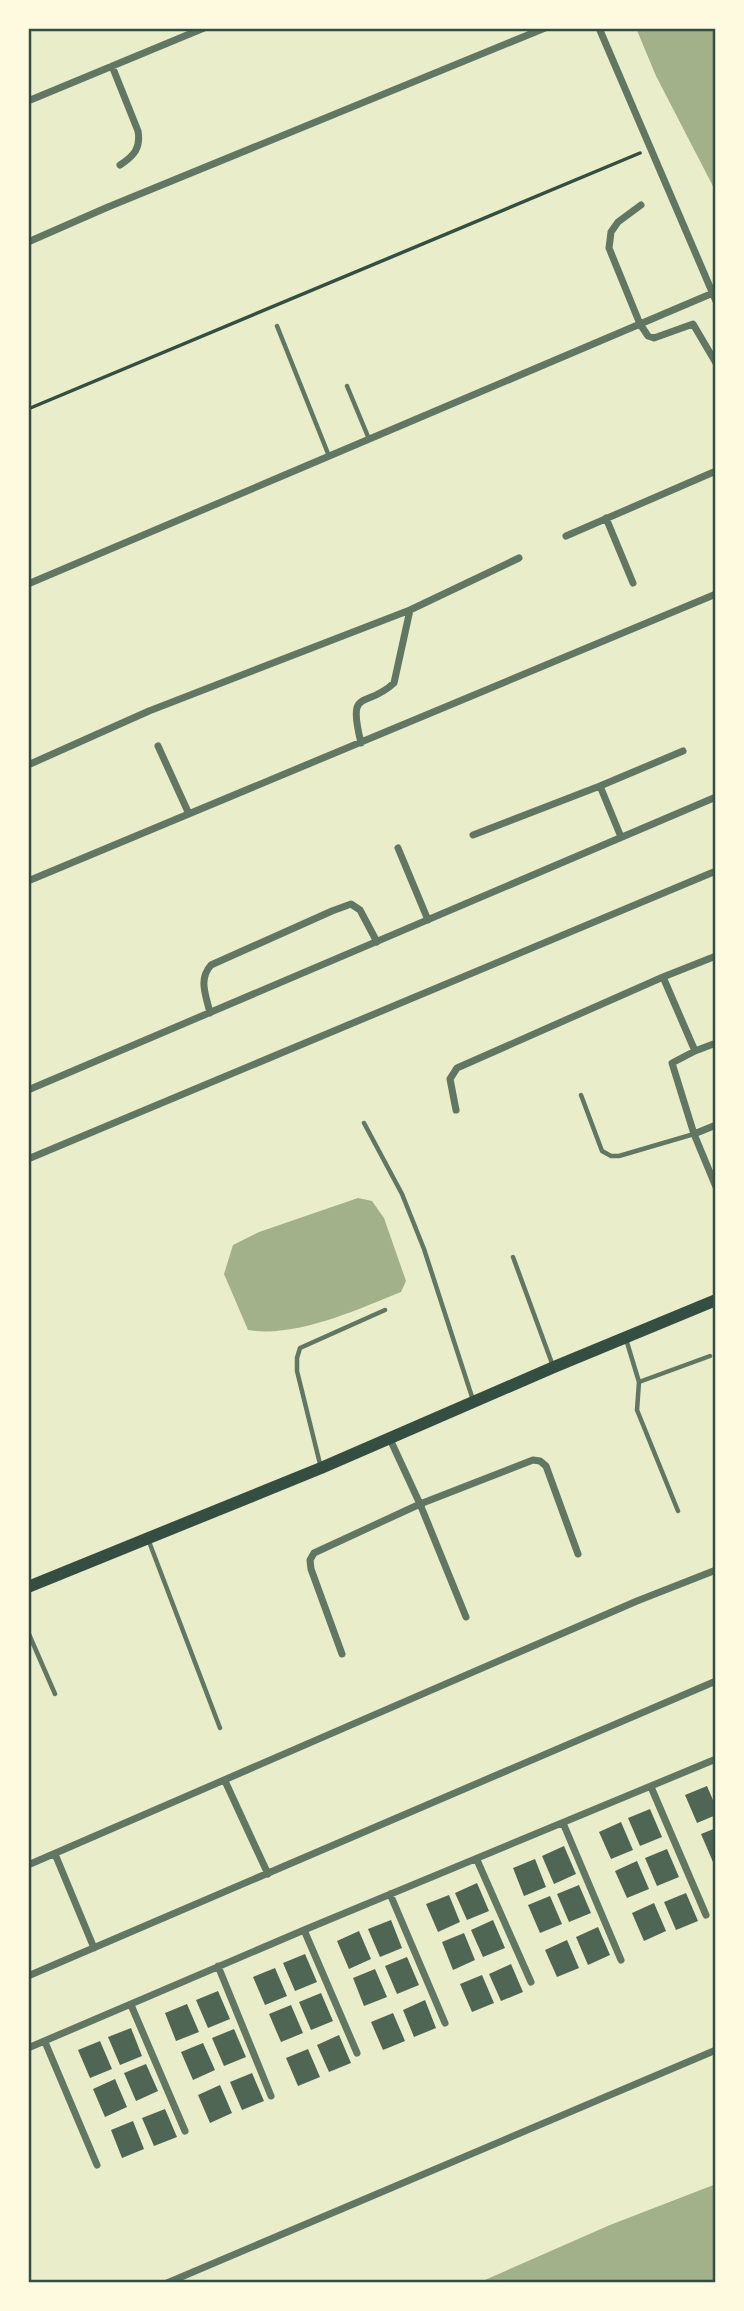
<svg xmlns="http://www.w3.org/2000/svg" width="744" height="2311" viewBox="0 0 744 2311" font-family="'Roboto Condensed',sans-serif">
<style>
.water{fill:#a3b18a}
.building{fill:#4f6655}
.lines{fill:none;stroke-linecap:round;stroke-linejoin:round}
.path{stroke:#344e41;stroke-width:3.5}
.service{stroke:#617663;stroke-width:4.5}
.minor{stroke:#617663;stroke-width:7}
.secondary{stroke:#344e41;stroke-width:12}
.neatline{fill:none;stroke:#344e41;stroke-width:2.5}
</style>
<rect width="100%" height="100%" fill="#e9edc9"/>
<!-- water -->
<path class="water" d="M636,28h80v164l-60,-116z
M358,1198l14,3 12,17 22,63 -5,11c-45,18 -105,46 -153,38l-24,-56 9,-29 26,-13z
M716,2184v99h-238l132,-58z"/>
<!-- building -->
<path class="building" d="M707,1786l9,21v8l-19,8 -12,-28z
M650,1809l12,28 -22,9 -12,-28z
M621,1822l12,28 -22,9 -12,-27z
M716,1828v33l-3,1 -12,-28z
M564,1846l12,28 -22,10 -12,-28z
M667,1849l12,28 -22,9 -12,-28z
M535,1859l11,28 -22,9 -11,-28z
M637,1861l12,28 -22,9 -12,-27z
M477,1883l12,28 -22,9 -12,-27z
M579,1885l12,28 -22,9 -12,-28z
M686,1893l12,28 -22,9 -12,-28z
M449,1895l11,27 -22,10 -12,-28z
M550,1896l12,28 -22,9 -12,-28z
M654,1903l12,28 -22,10 -12,-28z
M391,1920l11,28 -22,9 -12,-28z
M493,1920l12,28 -22,9 -12,-27z
M598,1927l12,28 -22,10 -12,-28z
M359,1931l12,28 -22,10 -12,-28z
M464,1933l11,27 -22,10 -11,-28z
M567,1940l12,28 -22,9 -12,-27z
M305,1954l12,28 -22,9 -12,-28z
M407,1957l12,28 -22,9 -12,-28z
M511,1964l12,28 -22,9 -12,-27z
M275,1968l12,28 -22,9 -12,-28z
M375,1969l12,28 -23,9 -11,-28z
M482,1975l12,28 -22,9 -12,-28z
M218,1991l12,28 -22,9 -12,-28z
M321,1993l12,28 -22,9 -12,-28z
M425,2000l11,28 -22,9 -11,-27z
M187,2004l12,28 -23,9 -11,-28z
M291,2005l12,28 -22,9 -12,-28z
M393,2013l12,28 -22,9 -12,-28z
M131,2028l11,28 -22,9 -12,-28z
M234,2029l12,28 -22,9 -12,-28z
M339,2035l12,28 -22,9 -12,-27z
M100,2041l12,28 -22,9 -12,-28z
M203,2043l12,27 -22,10 -12,-28z
M308,2049l12,28 -22,9 -12,-28z
M146,2064l12,27 -22,10 -12,-28z
M252,2073l12,28 -22,9 -12,-28z
M115,2079l12,28 -22,10 -12,-28z
M220,2085l12,28 -22,10 -12,-28z
M165,2109l12,28 -23,9 -12,-28z
M133,2121l11,28 -22,9 -11,-28z"/>
<g class="lines">
<!-- path -->
<path class="path" d="M28,409l612,-256"/>
<!-- service -->
<path class="service" d="M277,326l52,130
M347,386l22,53
M581,1095l21,56 9,5h8l75,-22
M364,1123l38,71 22,55 49,151
M513,1257l40,109
M626,1339l13,43 -2,28 41,101
M639,1382l71,-26
M321,1468l-24,-97v-13l3,-10 85,-38
M148,1539l72,189
M28,1632l27,62"/>
<!-- minor -->
<path class="minor" d="M599,28l117,273
M112,66l26,65c3,17 -4,25 -18,34
M28,101l176,-73
M641,205l-23,17 -7,10 -2,16 31,76 8,12 6,2 39,-14 23,39
M28,242l80,-35 437,-179
M606,518l27,65
M566,536l150,-65
M28,584c228,-98 457,-192 685,-291
M361,743c-14,-57 4,-33 33,-60l16,-73 109,-52
M158,746l31,68
M28,765l121,-54 261,-101
M600,786l21,51
M473,835l127,-49 83,-35
M398,848l30,72
M28,881l688,-287
M663,977l32,74 -23,12 22,71 22,53
M210,1013c-4,-18 -12,-33 1,-48l121,-54 19,-7 9,6 17,32
M695,1051l21,-8
M28,1090l688,-293
M456,1110l-6,-31 7,-11 206,-91 53,-21
M694,1134l22,-9
M28,1159l688,-288
M389,1437l31,67 46,113
M342,1654l-31,-85 -1,-9 4,-7 106,-49 113,-44 7,1 6,5 32,88
M225,1781l43,93
M651,1787l55,128
M563,1823l58,137
M55,1854l39,94
M477,1860l54,122
M28,1865l609,-264 79,-31
M390,1894l55,129
M304,1930l53,123
M218,1966l53,130
M28,1976l688,-295
M131,2005l54,126
M45,2042l52,123
M28,2048l276,-118 412,-171
M167,2283l549,-233"/>
<!-- secondary -->
<path class="secondary" d="M28,1587l293,-119 233,-101 162,-67"/>
</g>
<!-- border -->
<rect width="744" height="2311" fill="none" stroke="#fefae0" stroke-width="60"/>
<rect x="30" y="30" width="684" height="2251" class="neatline"/>
</svg>
